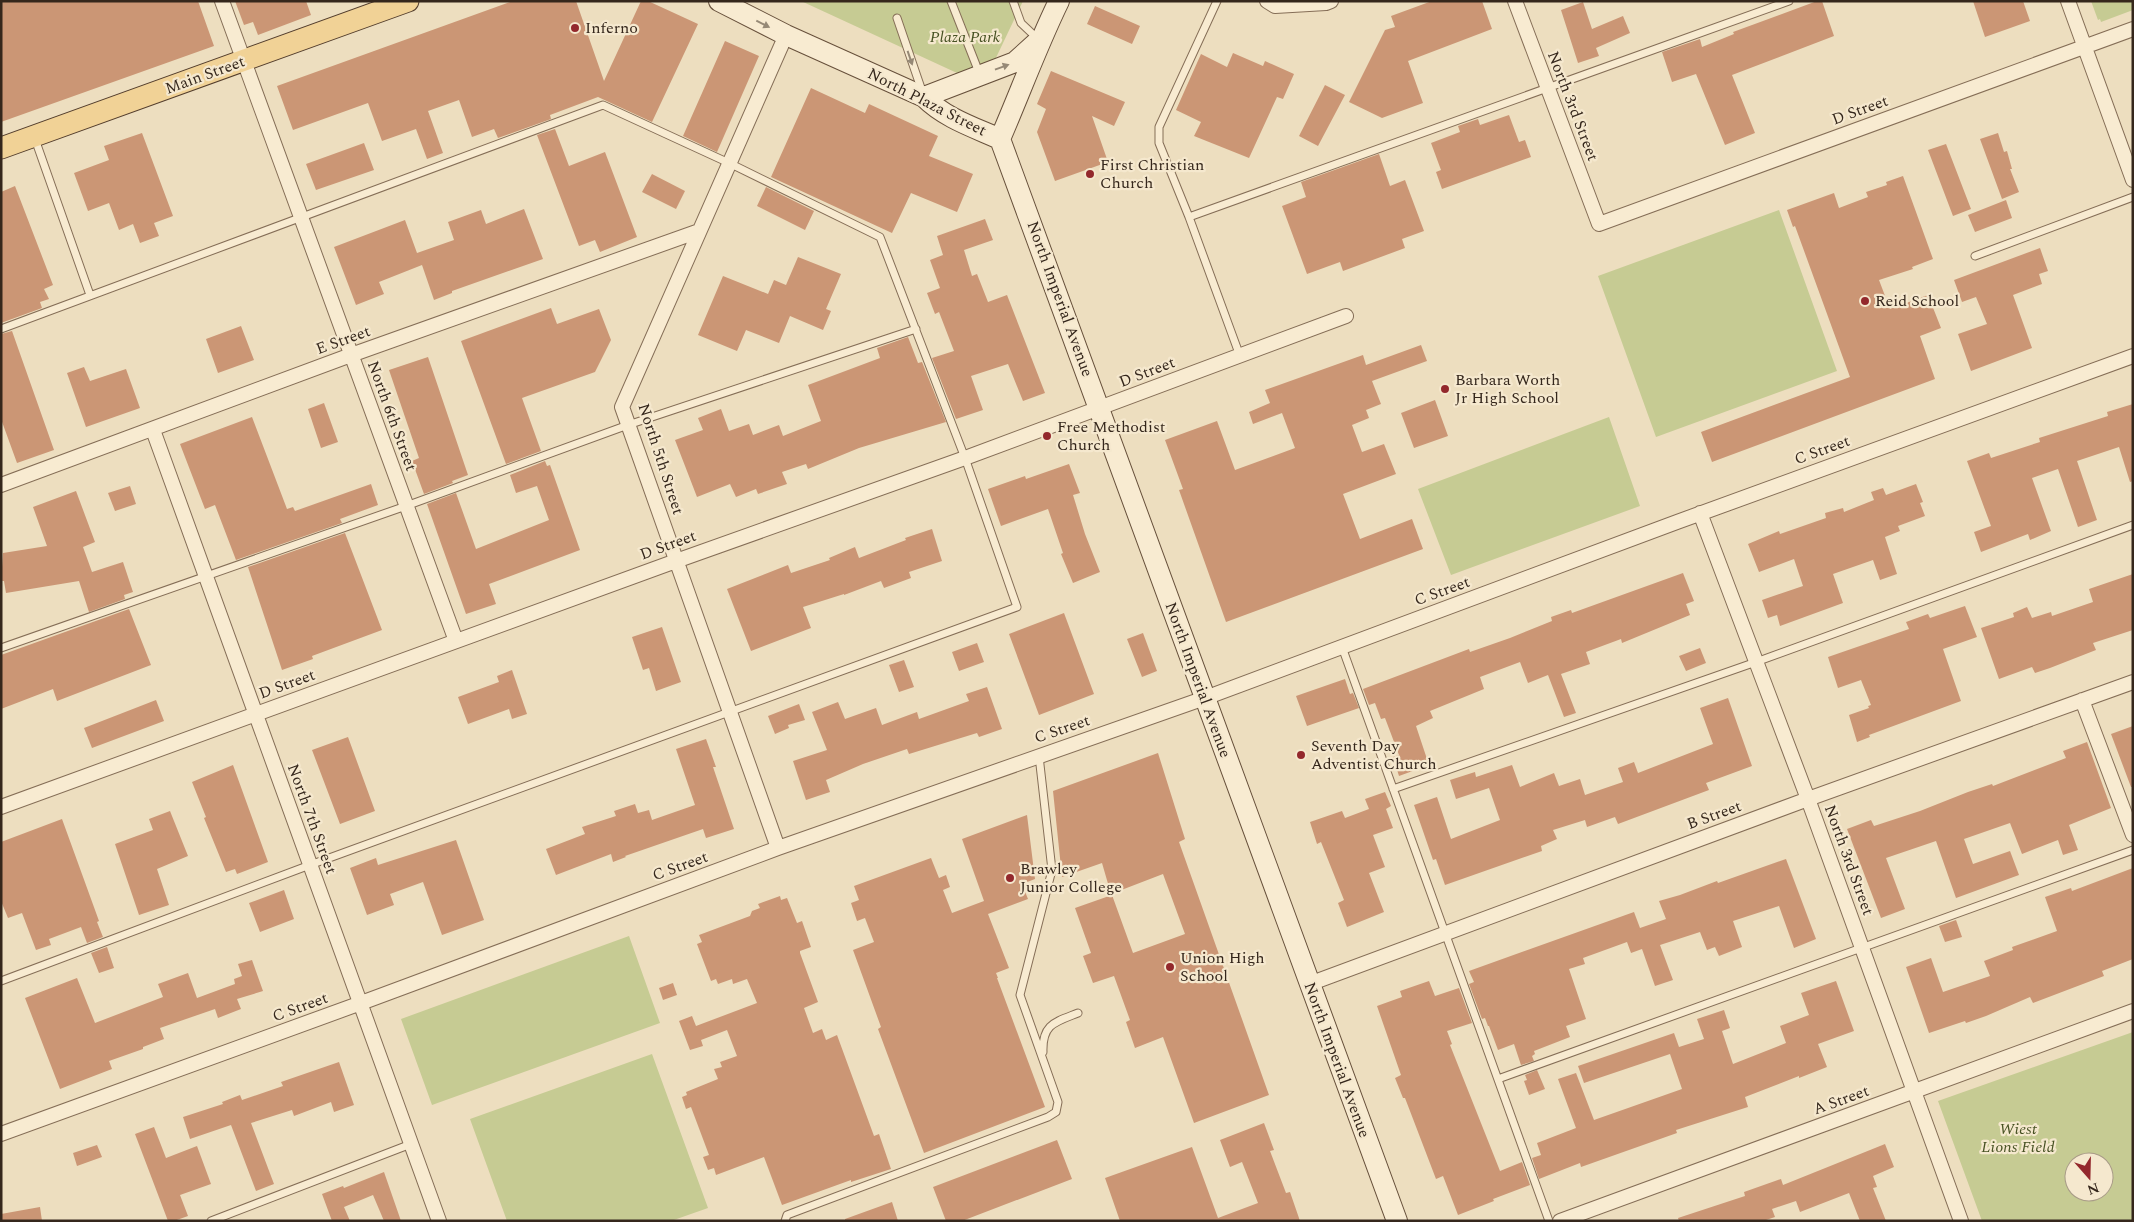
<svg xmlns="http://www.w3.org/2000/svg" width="2134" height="1222" viewBox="0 0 2134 1222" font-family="Spectral,serif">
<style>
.green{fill:#c6cb93;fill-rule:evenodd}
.building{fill:#cb9675}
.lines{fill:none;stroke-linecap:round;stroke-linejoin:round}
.lane-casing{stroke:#856e57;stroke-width:9}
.street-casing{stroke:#856e57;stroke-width:16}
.secondary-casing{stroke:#67503b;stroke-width:22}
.primary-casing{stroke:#533d2c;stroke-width:23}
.lane{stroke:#f8ebd1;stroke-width:7}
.street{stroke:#f8ebd1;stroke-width:14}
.secondary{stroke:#f8ebd1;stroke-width:20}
.primary{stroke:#f1d296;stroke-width:21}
.oneway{fill:#968976}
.poi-dot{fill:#93282c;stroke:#f5e8ce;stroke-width:2}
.labels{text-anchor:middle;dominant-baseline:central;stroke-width:4.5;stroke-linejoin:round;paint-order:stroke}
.poi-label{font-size:16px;fill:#35271c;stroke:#f5e8ce;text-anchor:start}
.park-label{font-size:16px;font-style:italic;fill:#475123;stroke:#f5e8ce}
.street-label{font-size:16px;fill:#35271c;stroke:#f5e8ce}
</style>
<rect width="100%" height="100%" fill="#eddebf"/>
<!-- green -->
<path class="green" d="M801,1h222l-40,84z
M2091,1h42v9l-32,12 -1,-3 -2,1z
M1779,210l58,161 -181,66 -58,-161z
M1609,417l31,89 -189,69 -33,-86z
M629,936l31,87 -228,82 -31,-86z
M2133,1032v189h-151l-44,-120zM2074,1162h30v30h-30z
M652,1054l56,154 -37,13h-164l-37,-102z"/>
<!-- building -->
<path class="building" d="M1,1h197l16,45 -213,76z
M235,1h71l5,14 -53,20 -5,-13 -9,3z
M513,1h63l28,80 37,-80h7l50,23 -46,98 -54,-25 -48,18 1,4 -53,19 -4,-9 -22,8 -13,-37 -31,11 15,42 -16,6 -11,-30 -34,12 -14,-38 -75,27 -16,-44z
M1432,1h50l10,28 -84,32 15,42 -41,15 -33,-16 36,-72 10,-3 -4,-11z
M1817,1h5l12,35 -102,39 23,58 -30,12 -29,-71 -24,8 -10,-30 38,-13 2,8 32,-13 -1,-2z
M1973,1h50l7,20 -45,16z
M1583,2l9,27 31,-13 7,17 -34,15 3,8 -21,7 -17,-53z
M1095,6l45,20 -8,18 -45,-20z
M725,41l34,15 -42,96 -34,-16z
M1233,53l30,13 2,-5 29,13 -11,25 -6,-2 -28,61 -55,-22 7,-14 -25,-12 25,-56 26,13z
M1051,71l74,31 -11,24 -22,-10 16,46 -53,19 -18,-49 9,-23 -9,-5z
M1325,85l20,10 -27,51 -19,-10z
M811,88l54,25 4,-9 69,32 -9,20 44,18 -16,38 -46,-19 -19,40 -121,-56z
M1509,115l10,27 6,-2 6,17 -89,32 -6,-17 5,-2 -10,-27 29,-11 -2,-6 20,-7 2,6z
M555,129l14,37 36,-14 32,85 -37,15 -5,-12 -16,6 -42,-111z
M142,133l31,83 -19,7 5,13 -19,7 -7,-19 -14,6 -10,-27 -21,8 -14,-38 35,-13 -5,-14z
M1998,133l6,19 3,-1 5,18h-2l9,23 -17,7 -22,-60z
M364,143l10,27 -58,20 -10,-26z
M1946,144l25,65 -18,7 -25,-66z
M1379,154l11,32 15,-6 19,51 -22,8 3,9 -62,23 -3,-9 -33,12 -25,-68 24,-9 -5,-15z
M652,174l33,17 -9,18 -34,-17z
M1903,176l30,83 -21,8 1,2 -34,11 11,29 38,-14 13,33 -21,8 15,43 -223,83 -11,-30 149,-55 -55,-151 -2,1 -6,-17 47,-17 5,15 29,-11 -2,-5 21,-7 -1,-3z
M15,186l38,99 -9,4 5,10 -9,3 2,6 -41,15v-131z
M766,187l48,24 -9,19 -48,-24z
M2006,200l6,18 -37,14 -7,-17z
M524,209l19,50 -91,32v2l-18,7 -12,-35 -43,17 5,12 -28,11 -22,-58 71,-27 12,33 37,-13 -6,-18 33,-12 5,14z
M985,219l8,21 -29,10 8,26 5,-2 11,28 19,-7 38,98 -22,8 -15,-37 -37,12 12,34 -27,9 -24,-61 22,-7 -15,-39 -4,2 -8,-21 13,-5 -10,-28 13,-5 -6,-19z
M2040,248l8,23 -9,3 3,10 -29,11 19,53 -61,23 -13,-37 29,-10 -11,-27 -14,5 -8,-22z
M798,257l43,17 -15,35 5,2 -8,19 -33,-14 -11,27 -33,-13 -9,21 -39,-16 25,-59 45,18 6,-14 12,5z
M551,308l6,16 42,-15 12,31 -16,32 -73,26 19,53 -35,13 -45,-123z
M241,326l13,34 -36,13 -12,-34z
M12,331l42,119 -37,13 -16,-44v-85z
M908,337l10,26 4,-1 24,60 -87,26 -51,21 -2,-5 -24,8 5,12 -29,10 -2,-5 -20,8 -6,-13 -33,13 -22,-57 28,-10 -5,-12 23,-9 8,22 20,-7 4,11 26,-10 4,11 38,-15 -13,-36 72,-27 -3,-10z
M1421,345l6,16 -55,20 9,23 -15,6 3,8 -17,7 10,27 22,-8 12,30 -53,20 17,45 52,-20 11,30 -197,73 -47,-132 4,-1 -18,-49 52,-19 18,49 60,-22 -13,-35 -29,11 -4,-12 21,-9 -5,-13 98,-35 3,10z
M428,357l40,118 -16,6 1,2 -29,11 -12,-33 7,-3 -30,-88z
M84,367l6,14 36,-12 14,39 -54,19 -19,-54z
M1435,400l13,36 -34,12 -13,-35z
M324,403l14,39 -17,6 -13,-39z
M2133,404v77l-3,1 -11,-35 -42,14 20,59 -19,7 -20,-58 -26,9 19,53 -21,9 -2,-6 -47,18 -7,-20 17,-6 -24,-65 22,-8 2,5 49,-16 -1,-4 69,-22 -1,-4z
M252,417l35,92 6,-2 2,4 76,-27 7,21 -38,14 2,4 -106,37 -21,-55 -10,4 -25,-65z
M545,461l2,5 3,-1 30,85 -91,34 7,20 -30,10 -39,-110 29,-11 20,56 73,-29 -12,-34 -21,7 -6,-18z
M1069,464l11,29 -7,2 12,39 15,38 -27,11 -12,-29 2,-1 -15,-44 -47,17 -13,-37 37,-13 1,3z
M1916,484l7,18 -3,1 5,13 -27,10 2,5 -15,6 12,37 -17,6 -7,-20 -40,14 10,29 -63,23 -3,-11 -9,3 -6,-18 41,-14 -9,-27 -35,13 -11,-28 31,-13 1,3 46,-16 -1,-5 18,-5 1,4 30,-12 -3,-8 12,-4 3,7z
M130,486l6,18 -21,7 -7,-18z
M76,491l19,51 -12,5 9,25 31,-10 10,30 -9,3 1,4 -36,13 -10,-31 -73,12 -2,-12h-3l2,-28 44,-7 -14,-39z
M932,529l10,32 -33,11 2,6 -27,10 -3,-7 -37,14v-1l-41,13 8,21 -60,23 -24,-62 61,-24 3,8 39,-13 -1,-2 26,-11 4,11 47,-18 -1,-2z
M345,533l37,97 -70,26 1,3 -31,11 -34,-103z
M1683,573l11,28 -8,3 4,11 -68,28 -1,-4 -35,13 4,12 -29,10 15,39 -12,4 -16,-42 -20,8 -8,-21 -40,15 4,12 -54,22 3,7 -17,8 13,39 -30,11 -6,-19 6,-2 -14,-37 -4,1 -6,-16 -6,2 -6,-16 106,-40 1,3 40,-14 42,-17 -1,-4 20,-7 1,3z
M2133,574v56l-40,13 3,7 -46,18 -15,5 -3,-6 -33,12 -18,-51 33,-11 -1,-4 14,-6 5,11 19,-6 1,4 41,-14 -4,-13z
M1965,606l12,31 -34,12 18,52 -92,34 1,2 -13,5 -8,-27 20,-7 -1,-2 3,-1 -10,-25 -23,8 -10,-31 81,-28 -3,-7 22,-8 2,4z
M129,609l22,56 -94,36 -4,-12 -52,20v-54z
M1064,613l30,81 -55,21 -30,-81z
M662,627l19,55 -25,9 -7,-23 -6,2 -11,-33z
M1143,633l14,38 -15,6 -15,-38z
M977,643l7,19 -25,9 -7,-19z
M1700,648l6,15 -20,8 -7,-15z
M904,660l10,27 -15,5 -10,-27z
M512,670l15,44 -15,5 -3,-10 -41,15 -10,-27 41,-15 -2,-6z
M1345,679l5,15 3,-1 6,15 -52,18 -11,-30z
M987,687l15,42 -23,8 -2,-4 -68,21 -2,-5 -44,15 -37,16 4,12 -24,8 -13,-39 34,-11 -15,-38 26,-10 7,17 31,-11 6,17 35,-13 2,7 50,-18 -3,-7z
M1728,698l24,68 -46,17 3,7 -91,34 -3,-7 -28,10 -2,-7 -32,10 4,9 -16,7 1,5 -97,34 -9,-26 -3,1 -19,-55 23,-8 14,42 49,-19 -11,-32 -33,11 -6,-19 25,-8 1,5 36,-12 8,22 34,-14 5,13 21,-7 5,16 38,-13 -5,-14 16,-6 4,11 75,-29 -13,-36z
M156,700l8,21 -72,27 -8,-20z
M799,704l6,16 -17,5 1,3 -14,6 -7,-18z
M2133,726v61h-2l-20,-53z
M348,737l27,74 -35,13 -28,-74z
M706,739l10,28h-3l21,62 -28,9 -3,-9 -78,27 1,1 -13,5 -2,-8 -55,21 -10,-26 39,-15 -3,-7 34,-11 -2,-5 21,-7 3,9 11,-3 3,10 43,-15 -19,-56z
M2087,742l24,66 -42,17 9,25 -15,5 -5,-15 -36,14 -12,-31 -46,16 9,25 37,-13 9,24 -63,23 -20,-57 -50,17 19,51 -24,9 -34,-89 24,-9 3,6 46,-15 48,-19 24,-8 1,2 73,-28 -3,-7z
M1158,753l27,86 -6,3 90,253 -75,28 -31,-86 -28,11 -9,-26 4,-2 -16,-44 -21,7 -10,-27 8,-3 -16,-45 37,-13 21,58 52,-19 -22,-60 -52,20 -9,-31 -40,14 -9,-86z
M233,765l35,97 -31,12 -2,-5 -9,3 -22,-54 2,-1 -14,-35z
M1385,792l6,14 -5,3 7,19 -20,7 12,32 -16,6 15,39 -37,15 -9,-24 6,-3 -23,-58 -4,2 -7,-22 32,-11 3,7 24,-9 -4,-10z
M170,811l18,45 -31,13 12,36 -30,10 -24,-71 38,-14 -4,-11z
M1027,815l8,64 -13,5 6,15 -40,15 21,54 -13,5 2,5h-1l48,129 -121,46 -46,-124 3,-2 -28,-77 21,-8 -9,-24 -8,3 -6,-18 8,-3 -5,-14 77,-28 8,20 7,-3 4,12 -7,3 9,23 32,-12 -22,-62z
M62,819l37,102 -2,1 6,15 -16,6 -6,-16 -32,12 2,6 -15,5 -14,-37 -14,5 -7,-17v-59z
M456,840l28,80 -42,15 -19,-53 -33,12 4,11 -27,10 -17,-47 26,-10 2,7z
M1786,859l30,80 -22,9 -15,-42 -46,15 9,26 -23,9 -4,-9 -8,3 -7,-18 -40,13 13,35 -18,6 -13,-37 -11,4 -4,-11 -44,16 2,6 -16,5 17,50 -20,7 4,11 -36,14 1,3 -3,2 2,5 -13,4 -7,-21 -16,6 -9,-24h-1l-3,-8 -3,1 -13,-35 5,-2 -5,-11 165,-59 6,16 26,-9 -7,-18 21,-6 37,-14 1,2z
M2133,868v91l-31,12 2,5 -71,27 -3,-6 -44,19 -20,7 -1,-2 -36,12 -23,-66 25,-9 12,34 47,-16 -6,-15 29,-11 -1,-3 45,-16 -12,-34 26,-9 1,3z
M284,890l10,29 -34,13 -11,-29z
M780,896l1,4 6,-2 10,25 5,-2 9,26 -11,4v2l18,49 -14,6 9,25 9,-4 4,11 11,-5 37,101 5,-2 12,35 -40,13v-2l-69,25 -18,-48 -48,18 -2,-7 -6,2 -5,-13 6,-2 -18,-48 -5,2 -4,-12 5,-2 -1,-3 32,-13 -4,-10 8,-2 -2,-5 17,-6 -10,-26 -26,10 2,6 -13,4 -11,-29 13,-5 4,10 61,-23 -10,-24 -14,5 -1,-5 -14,5 -2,-5 -5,2 -14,-37 5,-2 -3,-7 51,-19 2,-5 8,-3 -2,-4z
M1956,920l6,17 -17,5 -6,-16z
M107,947l7,21 -15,5 -8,-20z
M252,960l11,31 -26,8 4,10 -23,9 -3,-9 -55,19 4,11 -21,8v2l-34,12 3,8 -52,20 -35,-91 52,-20 18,45 68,-26 -5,-13 30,-11 9,25 38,-14 -1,-5 8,-3 -4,-12z
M1429,981l6,15 24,-8 13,35 -25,8 5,13 -2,1 50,126 22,-9 7,20 1,3 -37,14 1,2 -36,14 -15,-39 -7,3 -31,-81h-2l-8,-20 6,-3 -24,-69 25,-9 -2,-6z
M1836,981l18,50 -36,13 9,23 -28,11v-2l-54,21 3,10 -72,23 1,3 -96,34 -1,-4 -41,16 -7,-21 9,-3 -4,-12 39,-15 -18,-49 18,-6 18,47 88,-31 -12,-35 -86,29 -6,-17 96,-33 5,14 25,-8 -7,-20 27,-9 6,18 -8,3 11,33 53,-21 -6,-17 29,-11 -8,-22z
M673,983l4,12 -14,5 -4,-12z
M339,1062l15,43 -20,7 -3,-10 -37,14 -2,-6 -41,13 23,61 -18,7 -25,-66 -41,14 -7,-22 40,-13 -1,-2 18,-7 2,5 41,-14 -2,-4z
M1537,1070l8,19 -16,6 -5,-14 3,-1 -2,-5z
M1264,1123l10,27 -4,1 16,42 4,-1 10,29h-180l-15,-43 87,-31 26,71 40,-15 -16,-41 -12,5 -10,-27z
M154,1127l12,31 31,-12 14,38 -31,11 8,21 -14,5h-6l-33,-87z
M1057,1140l15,39 -110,42h-16l-13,-34z
M1885,1144l9,23 -21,9 4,11 -4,1 13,33h-26l-11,-28 -49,19 -4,-11 -24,8 3,8 -12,4h-84l-1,-3 67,-22 -1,-4 37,-13 2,6z
M97,1145l5,12 -25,9 -4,-13z
M384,1172l17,49h-17l-11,-26 -29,12 6,14h-18l-10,-27 21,-8 1,2z
M892,1202l6,19h-53v-2z
M40,1207l2,14h-40l-1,-7z"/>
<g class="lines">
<defs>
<path id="lane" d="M951,1l29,74
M1013,1l8,22 18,17
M897,18l25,73
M35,139l55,156
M1189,217l-30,-74v-16l58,-126
M1975,256l158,-59
M1,329l602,-224 126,58 151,74 85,221 52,149 -707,258 -309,116
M1240,356l-51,-139 600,-216
M1342,647l207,574
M1,648l405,-142 222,-81 288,-96
M1393,789l363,-127 377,-137
M1043,1052c-1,-28 12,-30 35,-39
M1498,1079l635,-229
M211,1221l200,-77
M785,1221l2,-6 261,-98 8,-5 2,-10 -38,-107 32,-125 -13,-114"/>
<path id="street" d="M222,1l234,640
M1267,1l8,5 51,-3 5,-2
M1515,1l84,223 534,-195
M2068,1l65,179
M153,430l286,791
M1,485l350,-130 348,-124
M1700,513l108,286 153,422
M2082,700l51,135
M1,807l675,-246 289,-103 381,-142
M778,848l-156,-441 164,-372
M1309,984l499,-185 325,-117
M1,1134l360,-131 417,-155 427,-150 472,-176 456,-166
M1560,1221l573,-210"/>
<path id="secondary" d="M719,1l67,34 138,62c21,21 49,30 76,42
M924,97l91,-35 21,-19
M1000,139l397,1082
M1000,139c20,-46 37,-93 59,-138"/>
<path id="primary" d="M1,148l407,-147"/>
</defs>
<!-- lane casing -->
<use href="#lane" class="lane-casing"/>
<!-- street casing -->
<use href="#street" class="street-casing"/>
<!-- secondary casing -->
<use href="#secondary" class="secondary-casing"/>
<!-- primary casing -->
<use href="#primary" class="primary-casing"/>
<!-- lane -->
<use href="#lane" class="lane"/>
<!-- street -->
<use href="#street" class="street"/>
<!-- secondary -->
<use href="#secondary" class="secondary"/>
<!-- primary -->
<use href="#primary" class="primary"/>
</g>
<!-- one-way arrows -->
<defs><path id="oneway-solid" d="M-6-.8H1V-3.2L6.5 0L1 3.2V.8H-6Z" transform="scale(1.25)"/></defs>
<g class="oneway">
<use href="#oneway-solid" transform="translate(763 24) rotate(27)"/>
<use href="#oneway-solid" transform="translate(910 58) rotate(71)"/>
<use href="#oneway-solid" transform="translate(1002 67) rotate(-20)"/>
</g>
<!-- markers -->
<g class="poi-dot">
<circle cx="575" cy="28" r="5"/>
<circle cx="1090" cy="174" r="5"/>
<circle cx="1865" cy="301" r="5"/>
<circle cx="1445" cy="389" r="5"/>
<circle cx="1047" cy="436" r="5"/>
<circle cx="1301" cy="755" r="5"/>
<circle cx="1010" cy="878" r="5"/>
<circle cx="1170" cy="967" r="5"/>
</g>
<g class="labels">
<!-- poi labels -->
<g class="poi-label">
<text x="585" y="28">Inferno</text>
<text x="1100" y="165">First Christian<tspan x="1100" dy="18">Church</tspan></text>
<text x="1875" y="301">Reid School</text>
<text x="1455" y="380">Barbara Worth<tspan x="1455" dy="18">Jr High School</tspan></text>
<text x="1057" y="427">Free Methodist<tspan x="1057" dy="18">Church</tspan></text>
<text x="1311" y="746">Seventh Day<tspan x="1311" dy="18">Adventist Church</tspan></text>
<text x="1020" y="869">Brawley<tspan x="1020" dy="18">Junior College</tspan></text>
<text x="1180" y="958">Union High<tspan x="1180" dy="18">School</tspan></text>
</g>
<!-- park labels -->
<g class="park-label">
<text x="965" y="37">Plaza Park</text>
<text x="2018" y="1129">Wiest<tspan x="2018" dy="18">Lions Field</tspan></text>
</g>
<!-- street labels -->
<g class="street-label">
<text transform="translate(205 75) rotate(-20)">Main Street</text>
<text transform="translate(927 102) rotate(27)">North Plaza Street</text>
<text transform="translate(1573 106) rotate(69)">North 3rd Street</text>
<text transform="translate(1860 110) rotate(-20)">D Street</text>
<text transform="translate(1060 299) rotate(70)">North Imperial Avenue</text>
<text transform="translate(343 340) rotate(-20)">E Street</text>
<text transform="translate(1147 372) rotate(-21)">D Street</text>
<text transform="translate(392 416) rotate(70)">North 6th Street</text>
<text transform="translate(1822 450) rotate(-20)">C Street</text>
<text transform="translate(661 459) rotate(72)">North 5th Street</text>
<text transform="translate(668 545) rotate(-20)">D Street</text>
<text transform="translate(1442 591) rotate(-20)">C Street</text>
<text transform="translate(1198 680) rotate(70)">North Imperial Avenue</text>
<text transform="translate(287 684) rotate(-20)">D Street</text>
<text transform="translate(1062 729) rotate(-19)">C Street</text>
<text transform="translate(1714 815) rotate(-20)">B Street</text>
<text transform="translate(312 819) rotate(70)">North 7th Street</text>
<text transform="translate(1849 860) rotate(70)">North 3rd Street</text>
<text transform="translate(680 866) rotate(-20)">C Street</text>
<text transform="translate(300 1007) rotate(-20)">C Street</text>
<text transform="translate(1337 1060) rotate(70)">North Imperial Avenue</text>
<text transform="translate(1841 1100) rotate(-20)">A Street</text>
</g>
</g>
<!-- border -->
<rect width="2134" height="1222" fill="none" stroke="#35271c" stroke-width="5"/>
<!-- north arrow -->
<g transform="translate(2089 1177) rotate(160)"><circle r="24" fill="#f5e8ce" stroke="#a89b87"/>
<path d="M0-4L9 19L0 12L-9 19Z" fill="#93282c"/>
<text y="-8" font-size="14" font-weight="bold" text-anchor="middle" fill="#35271c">N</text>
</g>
</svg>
